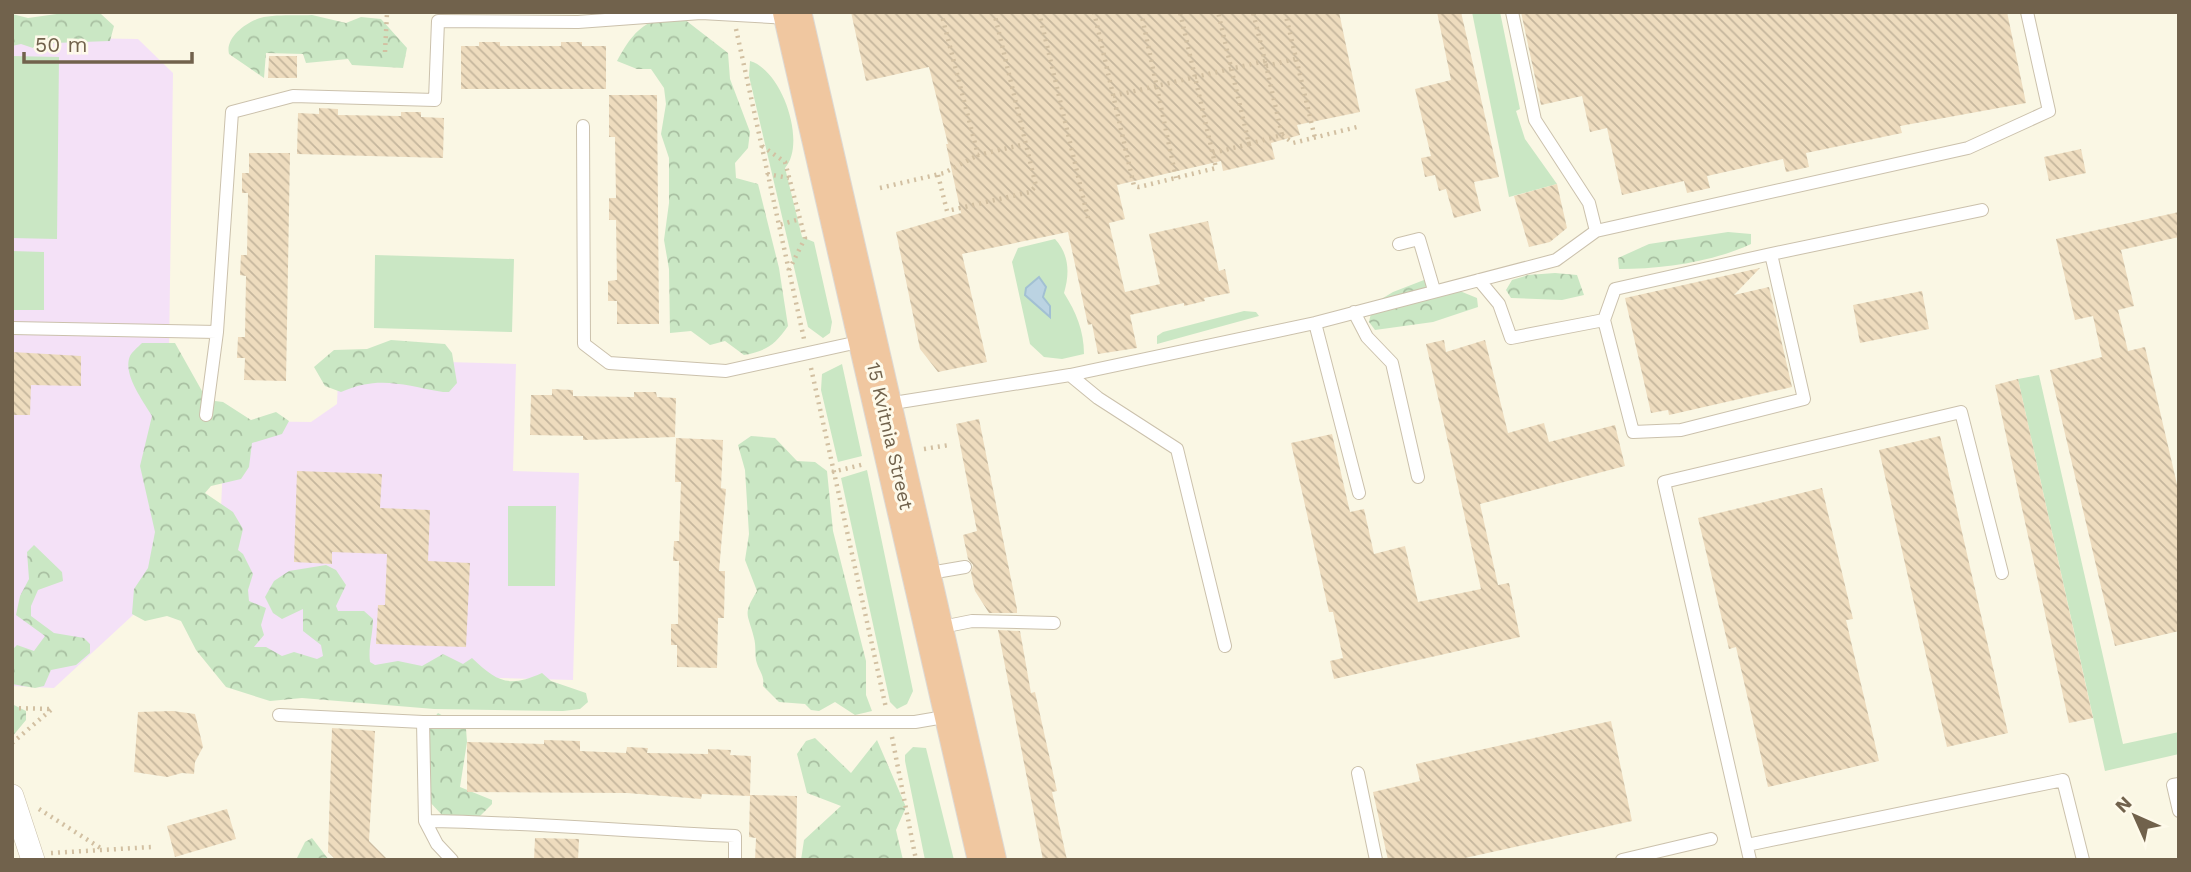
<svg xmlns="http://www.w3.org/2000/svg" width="2191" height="872" viewBox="0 0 2191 872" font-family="'Work Sans',sans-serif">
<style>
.education{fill:#f4e1f7}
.green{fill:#cae7c4}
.forest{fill:url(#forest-crowns)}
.water{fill:#bbd3e2;stroke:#a2c0d3;stroke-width:2}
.building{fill:url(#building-back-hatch)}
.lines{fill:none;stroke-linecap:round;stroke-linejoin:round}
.lane-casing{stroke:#cbc1ac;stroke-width:14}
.street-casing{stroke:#cbc1ac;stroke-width:24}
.highway-casing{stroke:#ddd9d4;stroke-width:40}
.path{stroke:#d2c0a2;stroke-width:4.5;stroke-dasharray:2 5;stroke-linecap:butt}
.lane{stroke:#fff;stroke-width:12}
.street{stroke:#fff;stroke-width:23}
.highway{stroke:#f0c7a0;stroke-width:38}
.labels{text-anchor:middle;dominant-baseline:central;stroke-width:6;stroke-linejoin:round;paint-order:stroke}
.street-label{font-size:19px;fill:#71624c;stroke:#fefaea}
</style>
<defs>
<pattern id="forest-crowns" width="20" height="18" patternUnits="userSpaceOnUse" patternTransform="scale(1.75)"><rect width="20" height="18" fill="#cae7c4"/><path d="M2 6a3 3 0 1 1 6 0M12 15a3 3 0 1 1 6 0" fill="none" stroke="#a8bfa1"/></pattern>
<pattern id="building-back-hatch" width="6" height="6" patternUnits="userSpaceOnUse" patternTransform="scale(1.75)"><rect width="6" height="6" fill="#eedcbe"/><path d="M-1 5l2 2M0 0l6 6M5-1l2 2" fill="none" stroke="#c5b69d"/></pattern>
</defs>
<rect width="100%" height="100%" fill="#faf7e4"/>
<!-- education -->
<path class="education" d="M12,37l126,2 35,34 -4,279 -10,239 -105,97 -42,-2z
M339,359l177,5 -3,107 66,2 -6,207 -335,-9 -23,-32 10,-218 86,1 26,-18z"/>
<!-- green -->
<path class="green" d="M1472,12h28l20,97 -4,2 9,28 32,45 -48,13z
M12,56l47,1 -2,182 -45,-1z
M750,61c32,9 57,82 35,107l17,69 12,5 18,80 -2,11 -7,5 -15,-11 -59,-251z
M1055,239c14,15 15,34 9,54 12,19 20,38 20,61l-22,5 -18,-2 -14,-13 -18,-82 6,-14z
M12,251l32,1v58h-32z
M375,255l139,4 -2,73 -138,-4z
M1244,311l12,1 3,4 -102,28v-8l6,-4z
M842,364l20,92 -24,6 -17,-72 1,-16z
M2039,375l84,369 56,-12v22l-74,17 -87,-392z
M867,470l46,221 -6,13 -10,5 -7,-7 -49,-224z
M508,506h48l-1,80h-47z
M913,747l13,1 28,112h-29l-20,-99v-6z"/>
<!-- forest -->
<path class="forest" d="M71,12l30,2 13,12 -4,15 -56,2 -15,7 -18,-6 -9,2v-32l16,4z
M312,15l34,8 15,-6 20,2 26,29 -4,20 -51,-3 -4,-6 -42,4 -3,-9 -37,-1 -2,25 -35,-24c-4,-16 16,-31 31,-36 15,-4 36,-2 52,-3z
M657,19h27l44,34 2,26 20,53 -2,16 -13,15 1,15 22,6 21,84 9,58c-13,19 -22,25 -44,29l-19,-14 -15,4 -19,-14 -21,2 -1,-64 -5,-29 5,-37v-45l-8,-24 5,-30 -2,-16 -13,-19h-14l-20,-8c11,-20 19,-33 40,-42z
M1728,232l23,2v10c-39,18 -88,25 -132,25l-1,-11 31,-14z
M1555,273l22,2 7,20 -22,5 -51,-2 -5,-8 6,-10 16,-5z
M1424,280l26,7 27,11 1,9 -45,15 -58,8 -6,-8 4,-18 20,-12z
M391,340l54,4 7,9 5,30 -8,9h-6c-40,-7 -64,-17 -102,0l-16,-6 -11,-19 20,-17 33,-1z
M142,343h33l32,57 16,2 28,18 25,-8 13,9 -7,13 -30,9 -3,24 -8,12 -30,7 -6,7 28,19 10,17 -5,21 5,4 10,20 -5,16 1,11 17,7 -5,17 3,10 -10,12h12l16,9 12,-4 23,7 6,-3 -2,-11 -18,-14v-22l-21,10 -9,-6 -8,-16 9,-16 15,-10 37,-6 10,5 10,15 -10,21 2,5h26l9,8c0,16 -5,28 -3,43l5,3 23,-4 24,5 21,-12 20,10 9,-6c25,24 37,30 70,15l9,8 35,12 2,9 -8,7 -17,2 -129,-2 -132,-11 -32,3 -44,-14 -30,-37 -15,-29 -14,-5 -22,5 -13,-7 2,-25 14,-21 7,-36 -15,-66 12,-50c-8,-14 -30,-42 -22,-60 2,-4 8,-9 12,-13z
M751,436l24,2 22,23 18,1 12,9 6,60 33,130v34l6,16 -17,4 -20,-13 -16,9 -8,-1 -6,-6 -26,-2 -16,-16c2,-11 -5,-16 -7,-26 -1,-7 0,-15 -2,-22 -6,-25 -12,-22 3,-47l-12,-31 4,-26 -4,-64 -7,-25z
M34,545l28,27 1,9 -25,9 -7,16v10l23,17 30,5 6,6v9l-14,12 -25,5 -7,16 -9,2 -23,-4v-34l5,-5 17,6 11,-15 -29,-21 4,-19 9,-17 -2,-27z
M12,704l14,7v9l-14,17z
M438,713l28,16 1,13 -7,45 32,13v4l-12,12 -38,-1 -14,-15 -2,-73z
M815,738l36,35 26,-33 29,67 -10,23 7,30h-102l3,-20 37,-34 -34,-13 -10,-39 9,-13z
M312,838l17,22h-33l9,-18z"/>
<!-- water -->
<path class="water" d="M1039,277l7,10 -3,10 7,9v11l-25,-22 1,-7z"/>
<!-- building -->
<path class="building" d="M851,12h488l21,100 -63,13 3,10 -29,8 4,16 -52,12 -2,-10 -104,24 8,34 -16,4 16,69 35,-8 -11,-50 59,-13 11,50 6,-2 5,24 -26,5 1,3 -21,5v-3l-54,12 7,33 -39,6 -6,-30 -4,1 -20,-93 -106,22 25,108 -49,10 -18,-23 -24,-117 65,-19 -15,-69h2l-19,-77 -63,14z
M1437,12h24l38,165 -25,5 7,29 -27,7 -8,-29 -7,2 -4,-16 -10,2 -4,-19 10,-2 -16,-67 36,-9z
M1521,12h486l19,91 -126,23 2,7 -96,20 3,14 -23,5 -3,-13 -76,17 3,12 -23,5 -3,-12 -62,14 -15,-67 -17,4 -8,-36 -41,9z
M479,42h21v4h61v-4h21v4h24v43h-145v-43h18z
M269,56h28v22h-29z
M609,95h48l2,229h-42v-23h-9v-20l9,-1 -1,-60h-7v-22h7l-1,-61h-6z
M319,108l19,1v6l63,1v-4h20v5l23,1 -1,40 -146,-4 1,-41 21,1z
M2081,149l5,24 -37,8 -5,-24z
M249,153h41l-4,228 -42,-1 1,-22h-8l1,-21h7l1,-61 -6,-1 1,-20h6l1,-62h-6v-20h7z
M1557,184l10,44 -17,14 -21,5 -15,-51z
M2179,212v25l-58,13 13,56 -16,4 10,41 17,-4 34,146v138l-64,15 -65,-276 52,-13 -9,-41 -18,4 -19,-81z
M1760,268l-26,27 35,-8 23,100 -123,28 -1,-5 -17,3 -26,-115z
M1922,291l7,38 -69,14 -7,-38z
M1444,340l2,12 39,-12 23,93 36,-10 5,19 66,-17 10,41 -145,38 18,81 11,-2 11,54 -186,42 -4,-18 13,-3 -10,-46h-4l-38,-169 41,-9 18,78 14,-3 10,45 31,-8 13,56 63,-13 -55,-245z
M12,352l69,4v30l-50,-1 -1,30h-18z
M2018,379l75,339 -24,5 -74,-338z
M552,389l21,1v6l61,1v-5h22l1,5 19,1 -1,39 -92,3v-4l-53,-1 1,-40h21z
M979,419l38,190v4h-28l-14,-22 -4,-18 2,-8 -5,-6 -5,-24 14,-4 -21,-107z
M1940,436l68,297 -61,14 -68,-297z
M676,438l47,2 -2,48 5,1 -7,82h6l-1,47h-6l-1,50 -40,-1v-22h-6v-21h7l1,-63h-6l1,-20h5l2,-59h-6z
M297,471l85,3 -2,34 50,2 -2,51 42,2 -4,84 -90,-3 2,-39h7l2,-51 -55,-2v12l-38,-2z
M1822,488l31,131 -7,1 33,141 -111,26 -32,-140 -7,2 -31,-131z
M998,630l22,1 11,62 4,-1 22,99 -5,1 15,68h-24z
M173,711l22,3 8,33 -8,15 -1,12 -12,-1 -15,4 -33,-5 4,-60z
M1611,721l21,100 -176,39h-68l-15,-68 47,-11 -4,-17z
M332,728l43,3 -6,110 19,19h-52l-8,-8z
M544,740l36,1v10l46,2 1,-6 21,1 -1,5 61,1v-5l23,1 -1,5 21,1 -1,39 47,1 -1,64h-41l1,-22 -7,-1 1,-41 -48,-2 -1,5 -74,-6 -160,-1v-50l77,2z
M227,809l9,30 -61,18 -8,-31z
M535,838l44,1 -1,21h-44z"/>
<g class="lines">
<defs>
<path id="lane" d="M1512,12l23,108 54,83 7,28
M583,126l1,218 25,19 117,8 137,-30
M1399,244l20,-5 15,51
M1771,254l211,-44
M1479,280l20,24 12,34 93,-18 29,112 48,-2 123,-31 -33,-145 -156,35 -11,31
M1354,312l13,25 25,26 26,114
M1315,323l44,170
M12,328l205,4
M1070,375l28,23 79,51 48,197
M887,404l183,-29 245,-52 241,-63 40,-29 372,-83 81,-37 -22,-99
M206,415l11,-83 15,-220 61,-16 142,4 3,-79 140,1 123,-9 88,5
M924,574l41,-7
M937,628l35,-7 82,2
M279,715l144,7h492l35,-6
M423,722l2,99 12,23 15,16
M1358,773l18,87
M2179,784l-6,1 6,26
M425,821c104,1 207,11 310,15v24
M1747,845l316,-65 20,80
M1622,860l89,-21
M1750,860l-86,-378 297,-70 41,161"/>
<path id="street" d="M12,796l21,64"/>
<path id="highway" d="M792,12l195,848"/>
</defs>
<!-- lane casing -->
<use href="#lane" class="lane-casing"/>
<!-- street casing -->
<use href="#street" class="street-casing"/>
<!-- highway casing -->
<use href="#highway" class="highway-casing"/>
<!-- path -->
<path class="path" d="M941,12l37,143 47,-11
M1039,12l49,206
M1094,12l40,174 5,1 77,-19 -36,-156
M1141,12l35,166
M1285,12l30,126
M736,29l68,310
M385,52l2,-39
M1266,66l29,-7
M1113,96l152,-35 -12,-49
M1282,135l11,8 68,-17
M1249,144l33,-9 -17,-74
M762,146l23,16 15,57 -21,6
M1213,153l36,-9 -31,-132
M767,174l22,4
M938,175l9,36 83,-19 6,-6 -42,-174
M880,188l64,-15 34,-18
M789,270l16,-32 -5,-19
M811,368l75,340
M924,449l25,-4
M832,472l33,-8
M12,708l39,1
M892,737l24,123
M12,743l40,-34
M39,809l63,40
M51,853l101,-6"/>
<!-- lane -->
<use href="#lane" class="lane"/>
<!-- street -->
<use href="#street" class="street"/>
<!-- highway -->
<use href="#highway" class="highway"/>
</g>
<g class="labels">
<!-- street labels -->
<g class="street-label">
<text transform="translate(890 436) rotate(77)">15 Kvitnia Street</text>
</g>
</g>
<!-- border -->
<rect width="2191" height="872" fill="none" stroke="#71624c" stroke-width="28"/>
<!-- north arrow -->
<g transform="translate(2135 816) rotate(315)" stroke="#fefaea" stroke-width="5" paint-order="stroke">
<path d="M0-5L12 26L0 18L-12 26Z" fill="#71624c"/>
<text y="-10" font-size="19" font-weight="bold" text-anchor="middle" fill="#71624c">N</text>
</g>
<!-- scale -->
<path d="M24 52v10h168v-10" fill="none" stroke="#71624c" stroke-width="3.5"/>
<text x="35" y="52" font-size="21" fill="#71624c" stroke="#fefaea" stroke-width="5" paint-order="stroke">50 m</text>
</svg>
